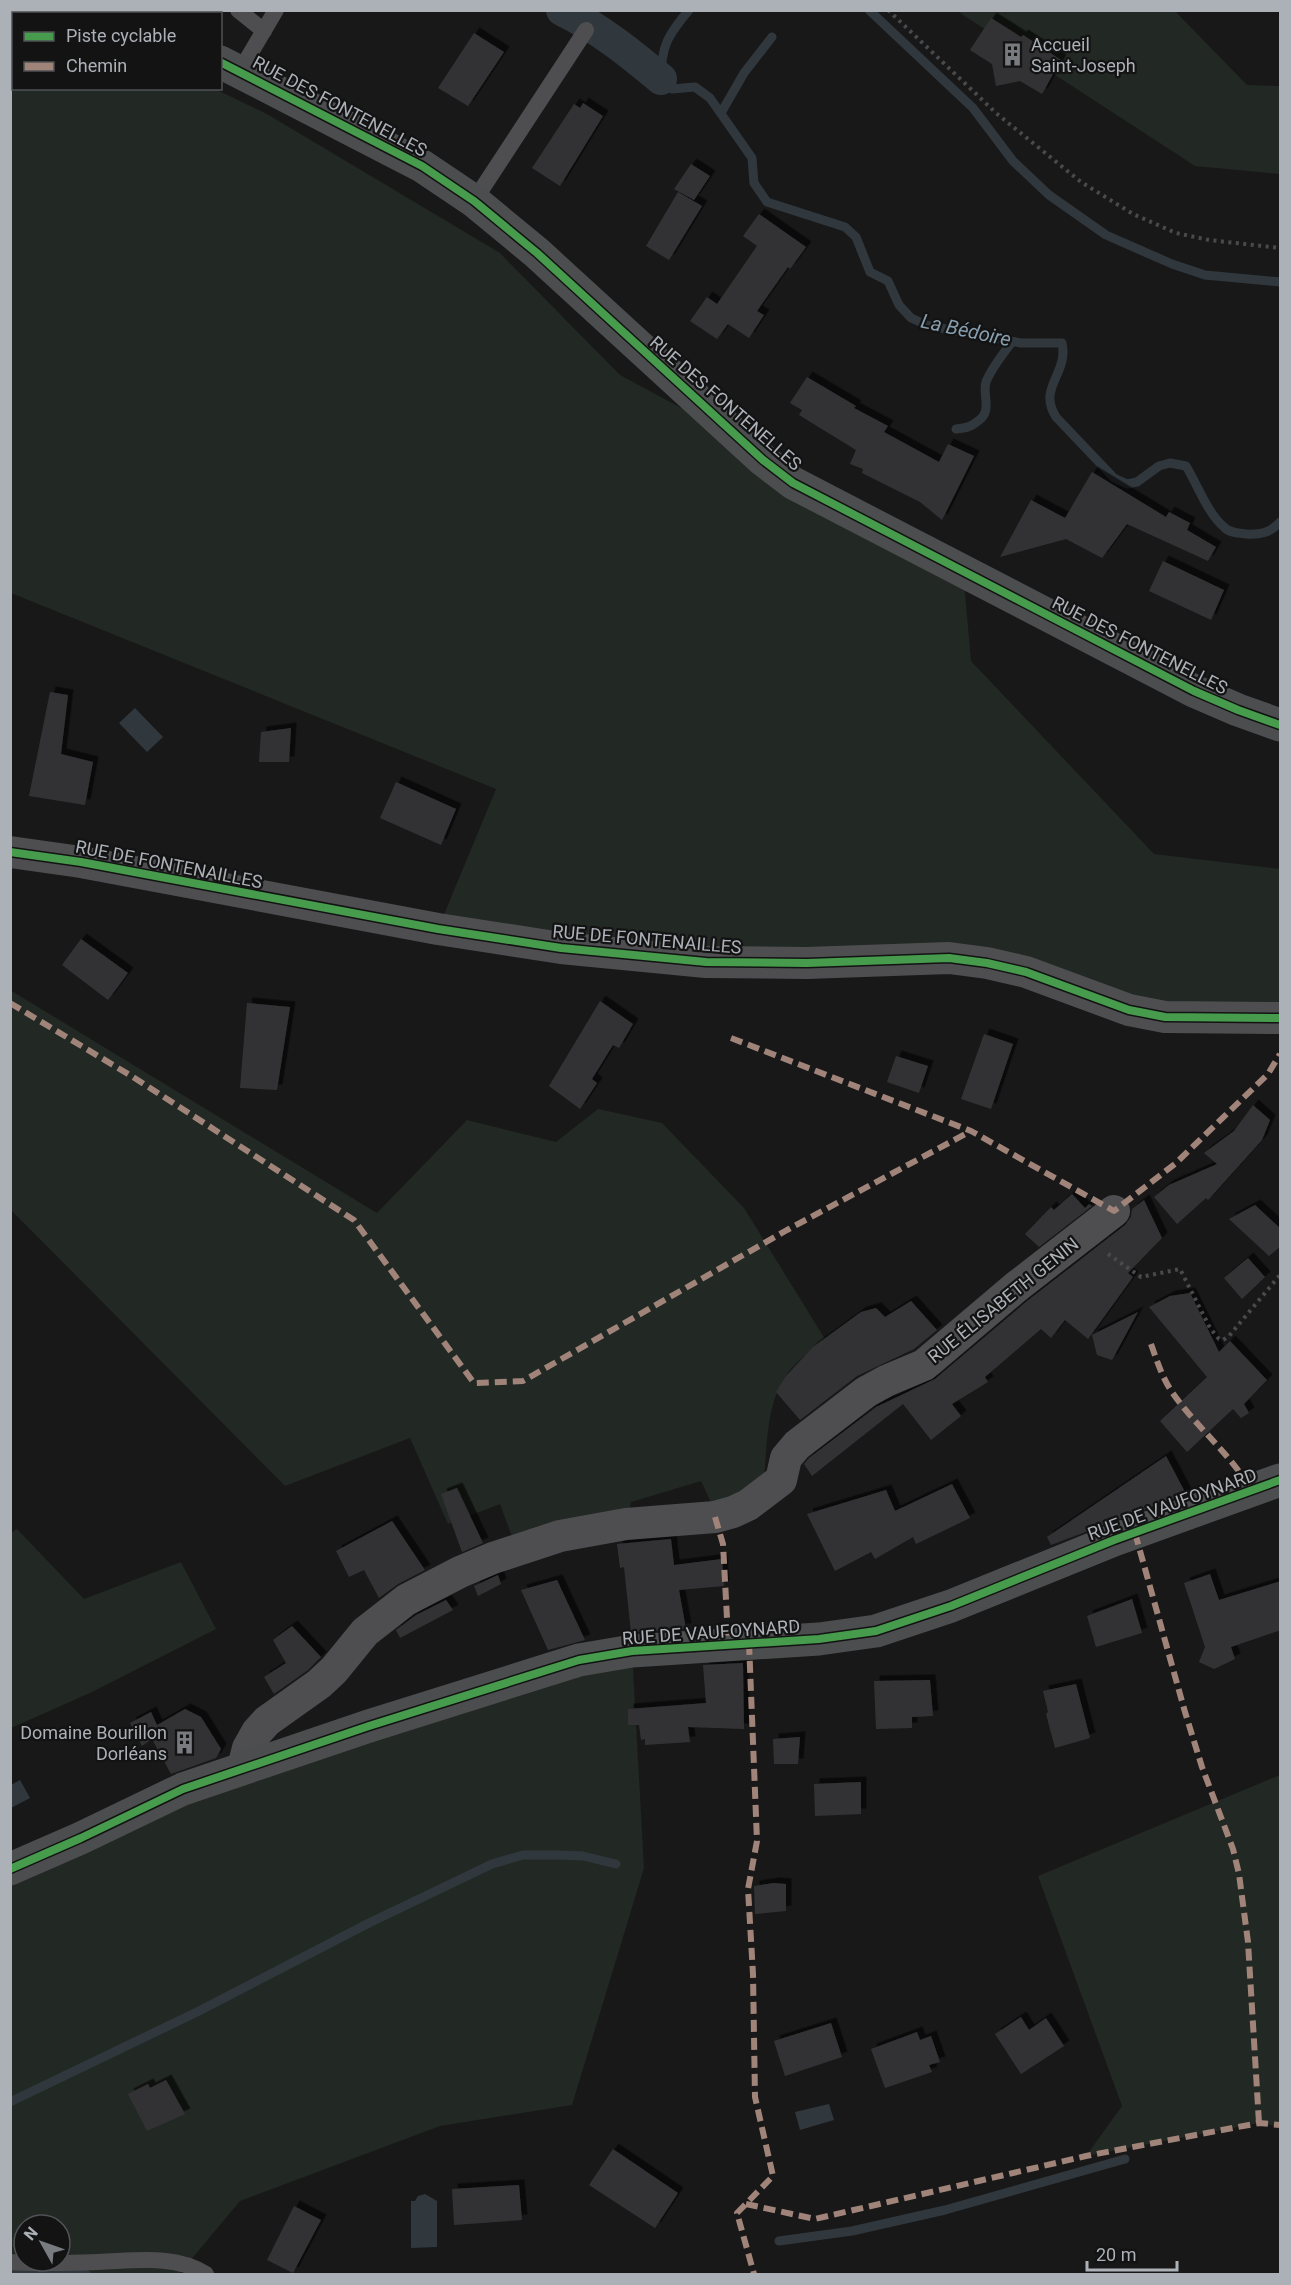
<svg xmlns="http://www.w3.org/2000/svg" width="1291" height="2285" viewBox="0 0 1291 2285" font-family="Roboto,sans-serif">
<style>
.green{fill:#222823;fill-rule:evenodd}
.water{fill:#31383d}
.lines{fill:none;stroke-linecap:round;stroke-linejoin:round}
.stream{stroke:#31383d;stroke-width:9}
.canal{stroke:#31383d;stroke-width:32}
.building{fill:#323334;filter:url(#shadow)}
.path{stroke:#494a4c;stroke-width:4;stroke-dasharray:3 4.5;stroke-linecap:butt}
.lane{stroke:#4e4e51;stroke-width:16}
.street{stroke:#4e4e51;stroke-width:32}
.secondary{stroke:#4c4d4e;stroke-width:33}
.quiet{stroke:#a18479;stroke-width:6;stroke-dasharray:12 6;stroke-linecap:butt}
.cycleway-casing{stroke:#131314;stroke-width:11}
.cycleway{stroke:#469c4c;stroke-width:8}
.labels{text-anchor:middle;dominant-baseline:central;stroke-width:4.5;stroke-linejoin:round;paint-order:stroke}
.poi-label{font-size:18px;fill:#acb0b7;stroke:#131314;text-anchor:start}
.street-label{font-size:18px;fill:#acb0b7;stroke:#131314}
.water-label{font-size:20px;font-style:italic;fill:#879eae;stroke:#131314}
</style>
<defs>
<filter id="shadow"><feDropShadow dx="5.5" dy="-5.5" stdDeviation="0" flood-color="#0009"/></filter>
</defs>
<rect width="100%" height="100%" fill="#181819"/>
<!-- green -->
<path class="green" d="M58,10l8,3 -52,1v74l201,1 52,25 233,139 120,122 342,184 9,102 183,193 126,15v149l-151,-8 -103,-38 -219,-9 -369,-34 58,-140 -485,-196 -1,-582z
M957,11h218l72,74 33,1v88l-85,-8z
M10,990l367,223 90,-93 89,22 42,-33 64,14 82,85 81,131c-12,11 -28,21 -38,35 -21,29 -20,73 -23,107l-51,26 -12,-26 -70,21 -5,22 -109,26 -17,-46 -52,20 -38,-86 -125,48 -274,-276z
M17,1529l67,70 97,-37 35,67 -124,63 -81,36 -1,-195z
M632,1651l12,217 -72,237 -132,21 -200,75 -61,73h-168l-1,-405 71,-31zM24,2225h36v36h-36z
M1280,1775v352l-21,-4 -173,33 36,-50 -84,-230z"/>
<!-- water -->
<path class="water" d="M135,708l28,29 -16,15 -28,-29z
M20,1780l10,18 -19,10v-23z
M829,2104l5,16 -34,10 -5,-18z
M425,2194l12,7v46l-26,1v-47h4l3,-5z"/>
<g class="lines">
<!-- stream -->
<path class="stream" d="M689,10c-21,25 -28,36 -28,69l11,10 23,-2 15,11 42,60 2,25 13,19 78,25 11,10 14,35 18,9 11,24 12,13 18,8 92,17h41c7,31 -25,44 -6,74l58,61 13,6 10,-2 22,-16 11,-3 16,3c11,18 22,48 38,61 5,6 15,6 22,7 14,1 24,-1 34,-12
M869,10l104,98 40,53 36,34 57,40 66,29 33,11 75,7
M721,113l23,-40 28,-36
M956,429c10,-1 15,-2 22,-8 15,-10 4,-26 8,-39 6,-15 17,-28 26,-40
M10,2102l187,-90 172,-89 123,-59 31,-9h36l24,1 33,8
M779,2241l73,-10 93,-21 180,-51
M10,2272l76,2"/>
<!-- canal -->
<path class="canal" d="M562,10c37,18 68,43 99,69"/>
</g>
<!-- building -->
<path class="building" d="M991,18l30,19 2,-2 38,25 -19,34 -22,-13 -24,5 -4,-22 -22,-14z
M474,33l30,19 -36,54 -30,-18z
M583,103l20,13 -43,70 -28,-18 42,-64 6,4z
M691,164l19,12 -16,24 -20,-11z
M678,192l24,14 -33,54 -23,-14z
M759,214l47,33 -16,22 -2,-2 -31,44 7,4 -15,23 -21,-14 -11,15 -27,-18 17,-24 10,7 40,-58 -14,-10z
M807,377l49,29 -2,2 34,18 -4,6 55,30 9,-18 26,12 -32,64 -22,-18 -58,-29 1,-4 -13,-5 6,-14 -57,-35 3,-5 -12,-7z
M1092,472l74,45 3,-5 21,11 -3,7 29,17 -8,14 -81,-37 -25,34 -36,-19 -66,18 31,-57 34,18z
M1163,561l61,29 -13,30 -62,-29z
M50,692l18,3 -7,59 32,8 -8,43 -56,-9z
M291,728l-2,34h-30l2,-30z
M396,782l60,27 -15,36 -61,-27z
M81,939l47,34 -20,27 -46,-35z
M600,1001l33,23 -14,24 -6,-3 -21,34 5,4 -17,26 -31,-23z
M247,1003l43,4 -13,83 -37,-2z
M984,1034l29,10 -22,65 -30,-10z
M896,1056l32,10 -9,27 -32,-11z
M1253,1105l17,15 -8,20 -54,60 -2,-2 -29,26 -23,-27 15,-12 48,-21 -13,-11 30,-22z
M1072,1194l13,14 4,-4 3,2 -53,41 -14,-13 26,-27 3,3z
M1144,1200l18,38 -34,35 5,4 -45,62 -23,-19 -14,18 -10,-9 -56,48 3,5 -36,22 9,12 -30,24 -28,-36 -91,72 -8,-12 5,-6 67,-51 59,-28 92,-78 98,-76 6,-8 1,-8z
M1255,1205l26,24v17l-12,10 -40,-37z
M1248,1258l17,19 -23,22 -18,-21z
M1190,1293l29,59 11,-11 37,39 -23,24 5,9 -8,5 -8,-9 -46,43 -27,-31 47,-44 -58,-70 21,-11z
M911,1301l26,29 -23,19 -57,27 -57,44 -24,-28 9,-15 28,-30 48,-35 15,-4 9,9z
M1138,1312l-26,48 -15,-5 -5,-20z
M1166,1456l20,38 -135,51 -4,-8z
M952,1484l18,34 -54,26 -3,-7 -38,22 -4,-7 -36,19 -28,-57 79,-24 9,21z
M457,1488l26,55 -21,9 -21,-58z
M392,1521l33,49 -27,14 -19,14 -15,-28 -15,7 -13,-26z
M671,1539l3,26 48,-6 2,27 -45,4 7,39 -55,3 -7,-65 -4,1 -3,-24z
M1210,1574l9,26 62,-19v49l-50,17 4,12 -21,10 -15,-7 6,-15 -21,-64z
M498,1575l3,9 -23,12 -4,-10z
M557,1580l28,60 -37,10 -27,-60z
M1132,1599l10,34 -46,14 -9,-31z
M446,1600l7,10 -53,28 -4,-8 20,-15z
M292,1626l29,31 -13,13 -34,24 -10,-17 22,-14 -13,-23z
M743,1663l1,66 -56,-2 2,15 -45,3v-6l-4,1 -2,-15h-11v-16l78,-6 -3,-38z
M930,1680l3,36 -21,1v11l-36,1 -2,-48z
M1076,1684l14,54 -35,10 -9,-34 2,-2 -5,-21z
M185,1709l16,8 20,32 -5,9 -45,16 -19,-35 -10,7 -12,-23 21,-11 6,13z
M800,1737l-2,27h-24l-1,-25z
M861,1782v32l-46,2 -1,-32z
M774,1883l12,1v27l-31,3 -1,-28z
M1021,2017l8,13 17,-12 18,28 -43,28 -26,-40z
M831,2023l11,34 -57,19 -11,-35z
M917,2032l3,8 11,-4 9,26 -11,3 3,7 -47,16 -14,-39z
M166,2080l19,34 -38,17 -19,-37 20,-10 2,4z
M613,2149l65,44 -23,35 -66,-43z
M519,2185l3,35 -68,5 -2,-36z
M294,2206l27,14 -28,53 -26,-13z"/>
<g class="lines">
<!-- path -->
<path class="path" d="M888,10l108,103 85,69 52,32 43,19 33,7 71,8
M1108,1254l33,23 39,-8 30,59 9,11 4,1 6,-4 51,-61"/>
<!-- lane -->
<path class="lane" d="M238,10l26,21
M240,71l36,-61
M474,201l112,-171
M10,2262c30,2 59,1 88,0 36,-1 76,-8 108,12"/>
<!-- street -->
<path class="street" d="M10,852l71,10 357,67 123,19 145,14 101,1 142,-5 38,5 39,9 103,38 36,7 115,1
M243,1768l5,-20 9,-16 10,-11 52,-37 15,-14 31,-38 41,-32 54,-28 33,-14 67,-22 66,-12 89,-7 18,-5 15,-7 33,-25 5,-22 11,-13 69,-53 20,-11 38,-16 92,-78 98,-76"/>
<!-- secondary -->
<path class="secondary" d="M108,10l7,4
M220,62l202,104 52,35 63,52 226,207 30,23 401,208 44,19 42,15
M10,1869l71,-31 102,-49 186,-63 210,-66 53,-9 187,-12 57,-8 75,-25 163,-66 166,-60"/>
<!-- quiet -->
<path class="quiet" d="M10,1003l123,74 221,143 120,163 49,-2 264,-151 184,-99
M731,1038l240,93 143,80 62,-48 92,-89 12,-20
M1151,1344c6,17 11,33 21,48 24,35 58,61 80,99
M715,1517l8,27 4,74 -1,27
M1135,1533l50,179 17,55 31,82 6,25 9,68 11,181
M749,1643l8,198 -9,48 5,85 2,123 18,79 -36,37 17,61
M746,2204l69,15 271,-63 173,-33 21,2"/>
<defs>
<path id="cycleway" d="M220,62l202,104 52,35 63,52 226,207 30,23 401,208 44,19 42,15
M10,852l71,10 357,67 123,19 145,14 101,1 142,-5 38,5 39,9 103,38 36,7 115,1
M10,1869l71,-31 102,-49 186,-63 210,-66 53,-9 187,-12 57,-8 75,-25 163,-66 166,-60"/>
</defs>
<!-- cycleway casing -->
<use href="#cycleway" class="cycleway-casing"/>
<!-- cycleway -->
<use href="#cycleway" class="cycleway"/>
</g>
<!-- icons -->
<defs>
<symbol id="building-bare" viewBox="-9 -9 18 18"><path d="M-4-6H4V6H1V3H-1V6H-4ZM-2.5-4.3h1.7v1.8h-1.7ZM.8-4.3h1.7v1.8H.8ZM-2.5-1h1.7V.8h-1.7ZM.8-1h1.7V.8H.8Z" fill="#787b80" stroke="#131314" stroke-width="2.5" paint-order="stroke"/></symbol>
</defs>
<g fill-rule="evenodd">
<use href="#building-bare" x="996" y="38" width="33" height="33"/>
<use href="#building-bare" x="168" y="1726" width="33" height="33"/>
</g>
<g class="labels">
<!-- poi labels -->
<g class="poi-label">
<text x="1031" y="44">Accueil<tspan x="1031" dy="21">Saint-Joseph</tspan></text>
<text x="167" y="1732" text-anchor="end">Domaine Bourillon<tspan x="167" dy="21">Dorléans</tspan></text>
</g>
<!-- street labels -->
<g class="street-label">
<text transform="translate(340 106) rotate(28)">RUE DES FONTENELLES</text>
<text transform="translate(726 403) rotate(41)">RUE DES FONTENELLES</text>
<text transform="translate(1140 645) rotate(27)">RUE DES FONTENELLES</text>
<text transform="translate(169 864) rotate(11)">RUE DE FONTENAILLES</text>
<text transform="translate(647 939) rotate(5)">RUE DE FONTENAILLES</text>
<text transform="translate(1003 1300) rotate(-39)">RUE ÉLISABETH GENIN</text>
<text transform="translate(1172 1504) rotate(-20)">RUE DE VAUFOYNARD</text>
<text transform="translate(711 1632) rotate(-4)">RUE DE VAUFOYNARD</text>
</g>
<!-- water labels -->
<g class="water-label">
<text transform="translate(966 330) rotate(12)">La Bédoire</text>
</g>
</g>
<!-- border -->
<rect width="1291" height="2285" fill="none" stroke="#acb0b7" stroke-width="24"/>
<!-- legend -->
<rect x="12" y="12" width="210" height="78" fill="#131314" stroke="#505255" stroke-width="1.5"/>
<rect x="24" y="32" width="30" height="9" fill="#469c4c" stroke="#505255" stroke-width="1.5"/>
<text x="66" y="42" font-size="18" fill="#acb0b7">Piste cyclable</text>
<rect x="24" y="62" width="30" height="9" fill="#a18479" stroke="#505255" stroke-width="1.5"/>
<text x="66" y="72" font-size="18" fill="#acb0b7">Chemin</text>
<!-- north arrow -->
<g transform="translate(42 2243) rotate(310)"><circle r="28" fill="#131314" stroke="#505255" stroke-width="1.5"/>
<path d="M0-4.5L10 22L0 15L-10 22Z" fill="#787b80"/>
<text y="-9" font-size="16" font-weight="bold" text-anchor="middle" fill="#acb0b7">N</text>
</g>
<!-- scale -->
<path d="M1087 2261v9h90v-9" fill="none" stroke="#acb0b7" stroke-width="3"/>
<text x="1096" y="2261" font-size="18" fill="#acb0b7" stroke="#131314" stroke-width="4.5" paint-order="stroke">20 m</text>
</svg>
